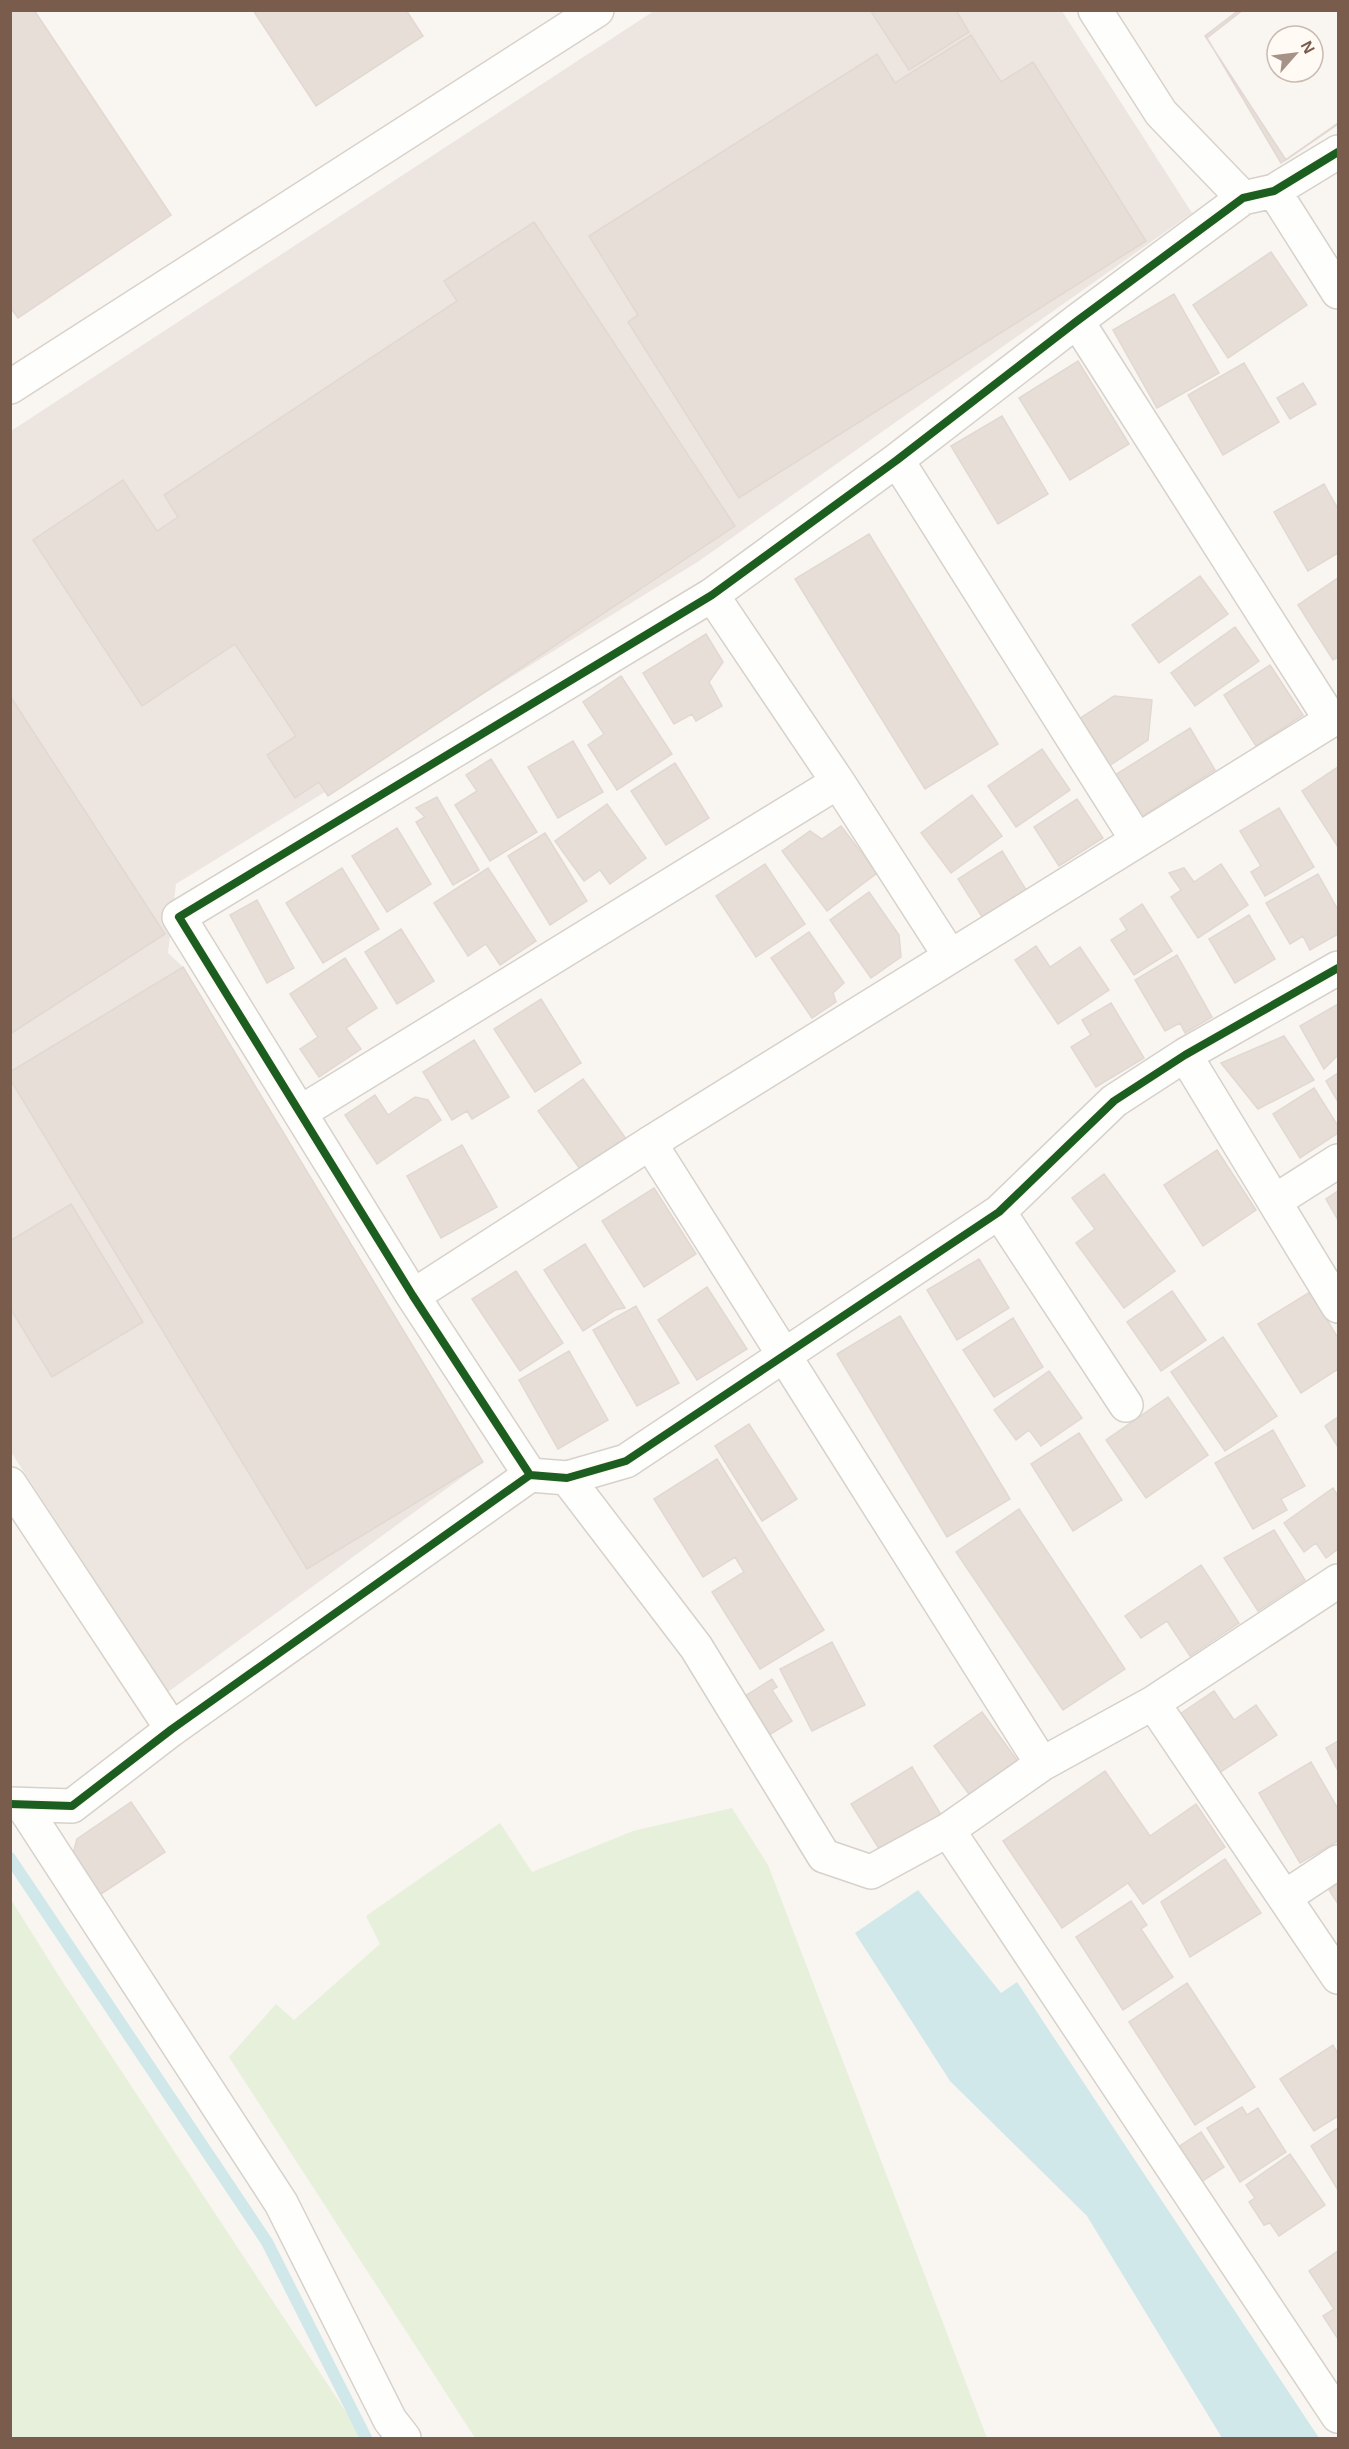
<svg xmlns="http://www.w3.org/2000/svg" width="1349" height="2449" viewBox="0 0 1349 2449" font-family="Helvetica,sans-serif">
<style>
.industrial{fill:#ede5e0}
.green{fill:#e7f0db}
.water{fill:#d0e8ea}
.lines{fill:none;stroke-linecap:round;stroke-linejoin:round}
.stream{stroke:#d0e8ea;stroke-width:12}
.building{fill:#e6ded7;stroke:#e2d8d2;stroke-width:1.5;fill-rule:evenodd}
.street-casing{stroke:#d7d1cb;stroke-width:36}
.secondary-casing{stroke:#d9d2cb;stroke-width:36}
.street{stroke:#fefefd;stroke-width:33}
.secondary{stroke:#fefefd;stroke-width:33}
.cycleway-casing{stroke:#fffaf3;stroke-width:11}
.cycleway{stroke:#1b5e20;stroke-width:8}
</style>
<rect width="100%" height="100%" fill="#f9f5f0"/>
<!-- industrial -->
<path class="industrial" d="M654,11h408l130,202 -493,348 -523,323 -8,69 15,14 300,495 -315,230 -157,-240v-1021z"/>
<!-- green -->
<path class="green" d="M732,1808l36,57 219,573h-512l-246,-381 47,-53 18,16 86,-76 -14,-28 134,-93 32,49 101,-41z
M10,1898l54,86 299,454h-352z"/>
<!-- water -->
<path class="water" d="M918,1890l83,103 16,-11 302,456h-97l-135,-222 -137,-135 -95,-148z"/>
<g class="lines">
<!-- stream -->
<path class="stream" d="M10,1858l257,384 99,196"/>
</g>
<!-- building -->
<path class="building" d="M10,10h24l137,205 -153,103 -8,-11z
M253,10h153l17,26 -107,70z
M870,10h86l13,22 -60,38z
M1239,10h99v114l-52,36 -81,-124zM1277,36h36v36h-36z
M1243,10h95v113l-57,40 -74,-125zM1277,36h36v36h-36z
M971,35l30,47 32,-20 113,179 -407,257 -111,-176 10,-7 -49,-79 288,-182 18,29z
M534,222l201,304 -407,270 -9,-14 -24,16 -28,-43 29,-19 -61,-92 -93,62 -109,-166 90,-60 34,51 21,-14 -14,-22 293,-194 -13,-20z
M1271,252l36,53 -79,53 -35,-53z
M1174,294l45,79 -62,35 -44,-78z
M1078,361l51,83 -59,36 -51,-82z
M1244,363l35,59 -56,33 -35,-60z
M1303,383l13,21 -26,15 -13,-21z
M1002,416l46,78 -50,30 -47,-78z
M1324,484l14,25v44l-30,18 -34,-59z
M869,534l129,210 -73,45 -130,-210z
M1200,576l28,38 -69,49 -27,-38z
M1338,578v79l-5,3 -35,-55z
M1235,627l24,34 -64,45 -24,-33z
M706,634l17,28 -14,20 13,24 -26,15 -4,-7 -18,10 -31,-51z
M1270,665l33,50 -47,31 -32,-51z
M621,676l51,78 -55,36 -29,-45 16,-11 -21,-32z
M10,696l155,238 -155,100z
M1114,696l38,4 -4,40 -39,26 -30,-47z
M1190,728l25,42 -74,47 -26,-42z
M573,741l30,51 -45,26 -30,-51z
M1042,749l28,41 -54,37 -28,-41z
M491,759l46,73 -47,29 -35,-56 22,-14 -11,-16z
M675,763l34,55 -43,27 -35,-54z
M1338,767v80l-36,-56z
M972,795l30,41 -51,37 -30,-40z
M437,797l42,73 -26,15 -37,-63 9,-5 -9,-9z
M1077,799l26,39 -44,28 -25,-39z
M607,804l39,54 -36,26 -10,-14 -16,11 -29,-40z
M1279,808l35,59 -49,29 -14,-24 10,-6 -21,-35z
M841,826l36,47 -50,38 -45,-60 28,-20 12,8z
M397,828l34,56 -44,28 -35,-56z
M545,833l42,68 -37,24 -42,-69z
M1002,851l26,42 -44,27 -26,-41z
M765,864l40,60 -49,33 -40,-61z
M1221,864l27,41 -50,33 -27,-41 10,-7 -12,-17 15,-5 10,14z
M342,868l37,61 -56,34 -37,-60z
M488,868l48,73 -36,24 -14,-21 -18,12 -34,-53z
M1318,874l20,36v24l-28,16 -7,-14 -13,8 -24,-41z
M869,892l30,43 2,22 -30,21 -41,-58z
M257,900l37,68 -27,15 -37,-68z
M1142,904l30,47 -38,24 -23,-35 16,-10 -7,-11z
M1249,915l26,44 -40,24 -26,-44z
M401,929l33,52 -37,23 -32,-52z
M809,932l35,51 -11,10 3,9 -24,16 -41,-60z
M1036,946l14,21 30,-20 29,43 -51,34 -43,-64z
M1177,955l35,62 -27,16 -5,-10 -15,8 -30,-51z
M345,958l32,50 -31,20 15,21 -42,28 -19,-28 18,-12 -28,-43z
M183,967l300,495 -176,107 -297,-490v-7z
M541,999l40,64 -46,29 -41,-63z
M1111,1003l33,55 -48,29 -25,-40 20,-12 -9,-15z
M1338,1004v51l-14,14 -24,-43z
M1284,1036l30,44 -56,29 -37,-46z
M474,1040l35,57 -37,22 -5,-8 -15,9 -29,-48z
M1338,1073v29l-12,-21z
M583,1079l44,61 -10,3 -37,26 -42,-58z
M1314,1088l24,38v7l-38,25 -27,-44z
M375,1095l13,20 27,-18 13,3 13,20 -64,44 -32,-49z
M462,1145l35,62 -56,31 -34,-62z
M1217,1150l39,60 -53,36 -39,-61z
M1104,1174l71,97 -51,37 -48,-65 19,-14 -23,-31z
M654,1188l42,66 -52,33 -42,-66z
M1338,1191v29l-12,-21z
M71,1204l72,118 -91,55 -42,-69v-67z
M585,1244l40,64 -10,2 -32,21 -39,-61z
M979,1259l30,49 -52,32 -30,-50z
M516,1271l47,72 -43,28 -48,-72z
M707,1287l40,62 -50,31 -39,-60z
M1172,1291l34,49 -45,31 -34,-49z
M1310,1292l28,46v31l-37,24 -43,-69z
M636,1306l43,77 -42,23 -44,-76z
M900,1316l110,183 -63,38 -110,-183z
M1013,1318l30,49 -49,30 -31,-47z
M1223,1337l54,79 -52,35 -54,-79z
M569,1351l39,69 -50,29 -39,-69z
M1049,1371l33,47 -41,28 -12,-16 -13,10 -22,-30z
M1168,1397l40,58 -62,43 -40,-58z
M1338,1417v30l-13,-21z
M749,1424l48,75 -35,22 -47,-75z
M1273,1430l32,56 -24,13 6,11 -34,19 -38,-66z
M1079,1433l43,67 -49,31 -42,-67z
M717,1459l107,171 -64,39 -48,-77 32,-20 -9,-15 -32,20 -49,-78z
M1333,1488l5,8v53l-12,9 -10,-15 -12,9 -20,-29z
M1019,1509l106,160 -62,41 -107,-158z
M1274,1530l31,50 -47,31 -34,-53z
M1201,1565l38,58 -49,33 -23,-35 -26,17 -16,-22z
M832,1642l33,63 -53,26 -32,-62z
M772,1679l5,8 -5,3 20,31 -31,19 -24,-39z
M1214,1691l20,29 22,-15 21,30 -58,38 -39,-59z
M982,1712l37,51 -48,34 -37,-51z
M1338,1741v30l-12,-23z
M1311,1762l27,47v32l-38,22 -41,-70z
M912,1767l31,51 -60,37 -32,-51z
M1105,1771l45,65 46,-32 29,43 -82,57 -15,-21 -66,45 -59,-87z
M131,1802l34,50 -67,44 -26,-39 5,-18z
M1225,1859l36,54 -71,44 -29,-55z
M1338,1883v21l-9,-14z
M1131,1901l16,24 -6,4 32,48 -50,33 -47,-73z
M1187,1983l68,104 -60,38 -66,-103z
M1333,2045l5,9v62l-24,15 -34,-52z
M1242,2107l5,8 11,-7 28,44 -46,30 -33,-54z
M1338,2128v62l-27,-44z
M1201,2132l23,35 -26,17 -23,-35z
M1290,2154l35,51 -46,31 -9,-13 -6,2 -15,-23 6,-4 -9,-13z
M1338,2251v88l-15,-23 11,-7 -25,-38z"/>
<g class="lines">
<defs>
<path id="street" d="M1274,191l64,101
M1077,321l254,399
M897,460l240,380
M712,595l126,187 112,174
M1185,1055l153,251
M301,1112l537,-330
M650,1143l392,621
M1275,1201l63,-40
M999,1212l127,193
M413,1296l237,-153 688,-427
M530,1475l-117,-179 -234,-379 533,-322 185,-135 180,-139 166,-123 31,-7 64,-39
M567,1478l129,169 128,209 47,16 77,-42 94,-66 111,-61 185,-122
M1153,1703l185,274
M10,1804l62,2 100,-77 358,-254 37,3 59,-17 373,-249 115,-111 71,-46 153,-87
M23,1806l258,397 109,217 14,18
M948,1830l390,586
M1285,1897l53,-35"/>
<path id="secondary" d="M1095,10l66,103 82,85
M10,387l587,-377
M10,1484l162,245"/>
</defs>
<!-- street casing -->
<use href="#street" class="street-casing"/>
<!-- secondary casing -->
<use href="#secondary" class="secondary-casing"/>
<!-- street -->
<use href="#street" class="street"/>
<!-- secondary -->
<use href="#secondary" class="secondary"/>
<defs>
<path id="cycleway" d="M530,1475l-117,-179 -234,-379 533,-322 185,-135 180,-139 166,-123 31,-7 64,-39
M10,1804l62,2 100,-77 358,-254 37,3 59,-17 373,-249 115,-111 71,-46 153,-87"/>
</defs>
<!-- cycleway casing -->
<use href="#cycleway" class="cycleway-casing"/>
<!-- cycleway -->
<use href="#cycleway" class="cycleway"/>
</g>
<!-- border -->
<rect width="1349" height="2449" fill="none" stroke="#7a5c4d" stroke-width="24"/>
<!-- north arrow -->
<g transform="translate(1295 54) rotate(62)"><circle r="28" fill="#fffaf3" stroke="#cabbb1" stroke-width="1.5"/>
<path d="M0-4.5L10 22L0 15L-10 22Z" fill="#a69286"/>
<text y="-9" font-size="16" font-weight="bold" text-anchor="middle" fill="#7a5c4d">N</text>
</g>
</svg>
